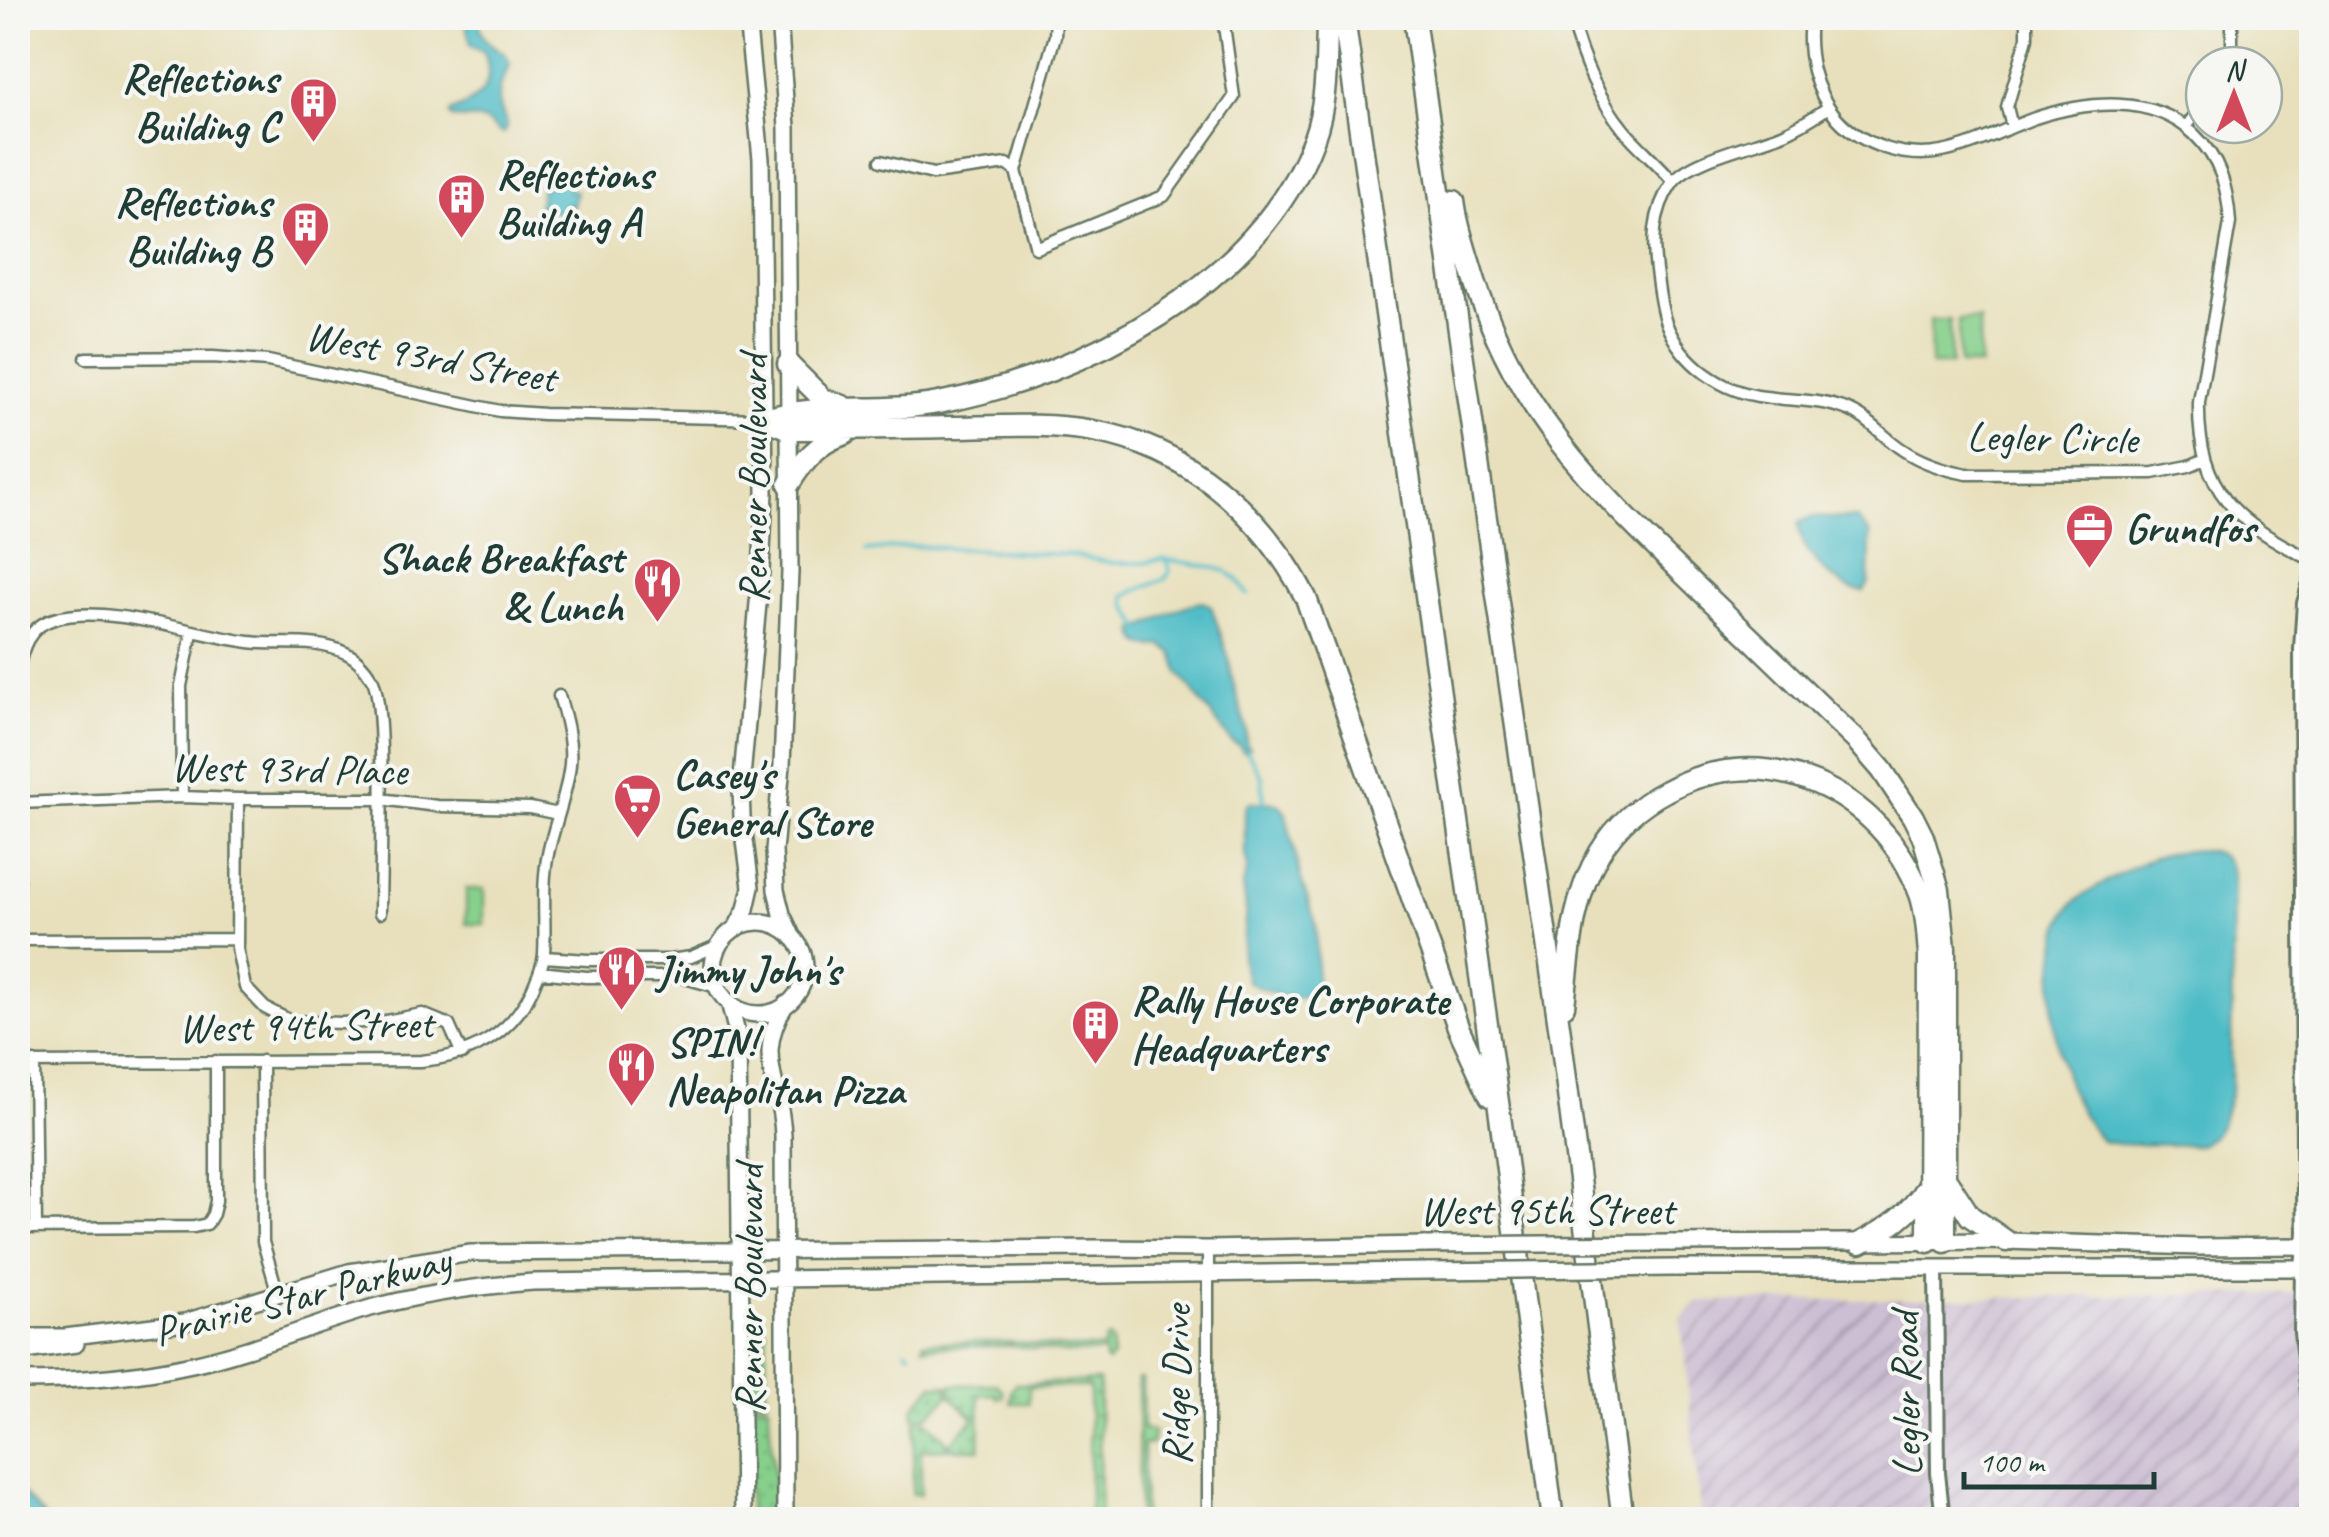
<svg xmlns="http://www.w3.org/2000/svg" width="2329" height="1537" viewBox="0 0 2329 1537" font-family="Caveat,sans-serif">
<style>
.industrial{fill:url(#industrial-furrows)}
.grass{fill:url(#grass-dots);stroke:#538660;stroke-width:2.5}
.garden{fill:#87d08c;stroke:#538660;stroke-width:2.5}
.water{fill:#4ebcc6;stroke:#367c7d;stroke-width:2.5}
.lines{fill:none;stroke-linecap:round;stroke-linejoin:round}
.stream{stroke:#4ebcc6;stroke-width:4}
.minor-casing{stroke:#657664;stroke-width:15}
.tertiary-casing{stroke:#657664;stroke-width:18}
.secondary-casing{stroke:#657664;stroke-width:20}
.motorway-casing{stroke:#657664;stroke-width:25}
.minor{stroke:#fff;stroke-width:10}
.tertiary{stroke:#fff;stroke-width:12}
.secondary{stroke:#fff;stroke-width:15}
.motorway{stroke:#fff;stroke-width:20}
.secondary-bridge-casing{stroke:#657664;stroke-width:20;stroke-linecap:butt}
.secondary-bridge{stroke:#fff;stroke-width:15}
.labels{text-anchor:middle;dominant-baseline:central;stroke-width:8;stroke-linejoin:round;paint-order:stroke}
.poi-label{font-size:42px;font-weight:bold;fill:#1f3d34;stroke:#f6f6f2;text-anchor:start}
.street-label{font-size:42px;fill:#1f3d34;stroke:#f6f6f2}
</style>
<defs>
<pattern id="industrial-furrows" width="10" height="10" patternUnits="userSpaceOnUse" patternTransform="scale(2.5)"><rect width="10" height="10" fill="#ccbed3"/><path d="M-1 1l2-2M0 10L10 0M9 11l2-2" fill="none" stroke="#a59cac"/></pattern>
<pattern id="grass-dots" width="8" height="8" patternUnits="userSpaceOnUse" patternTransform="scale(2.5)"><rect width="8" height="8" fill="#87d08c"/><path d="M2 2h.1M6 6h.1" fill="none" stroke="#6eaa73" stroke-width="1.8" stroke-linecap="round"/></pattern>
</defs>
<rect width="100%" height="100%" fill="#f6f6f2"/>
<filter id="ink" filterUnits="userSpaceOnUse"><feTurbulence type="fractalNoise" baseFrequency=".01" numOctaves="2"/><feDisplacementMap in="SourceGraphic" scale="20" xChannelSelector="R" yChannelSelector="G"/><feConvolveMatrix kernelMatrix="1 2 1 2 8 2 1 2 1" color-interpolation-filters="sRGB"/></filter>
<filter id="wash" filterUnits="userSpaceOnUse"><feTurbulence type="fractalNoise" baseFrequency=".0048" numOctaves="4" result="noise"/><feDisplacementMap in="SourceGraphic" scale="40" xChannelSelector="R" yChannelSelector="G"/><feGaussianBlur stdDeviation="2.25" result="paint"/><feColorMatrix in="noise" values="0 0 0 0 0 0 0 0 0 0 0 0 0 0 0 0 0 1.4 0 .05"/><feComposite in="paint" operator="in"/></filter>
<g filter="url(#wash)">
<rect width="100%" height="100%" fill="#e8e0bc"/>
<!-- industrial -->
<path class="industrial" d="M2311,1293v226h-610l-20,-199 17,-18z"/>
<!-- grass -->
<path class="grass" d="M752,1330h14v71h-14z
M1109,1338l3,4v15l-4,5 -3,-1 -1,-9 -38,1 -54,-7v-4l53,6h39l1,-8z
M923,1342h87v4l-87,1z
M1138,1379h4l1,50 10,2 -1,13 -9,1 1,75 -5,-1z
M1099,1381l1,138h-10l-1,-132h-60v16h-18v-13l5,-6z
M996,1384l7,7v7h-6l-1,-4 -17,1 1,54h-28l-1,-7 23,-23 -23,-23v-11z
M933,1385h15v12l-21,20h-13v-9z
M748,1405h21c1,39 7,76 8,114h-28z
M915,1421h12l21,21 1,7 -28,1v44h-9z"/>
<!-- garden -->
<path class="garden" d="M1979,319l1,46h-21l-1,-45z
M1930,320h20l1,45h-20z
M466,889h18v35h-18z"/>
<!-- water -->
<path class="water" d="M459,18h19c2,7 3,17 9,23 10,9 18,9 23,23 -6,13 -14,25 -10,41 2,9 6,15 7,24l-4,4 -6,-2c-11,-16 -28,-11 -45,-13l-2,-4 2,-3c29,-11 44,-26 32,-59l-13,-7 -5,-20z
M554,175l10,2 -1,5 7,2 -1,6 7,1 -3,16 -8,-2 -2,8 -25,-5 4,-22 9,1z
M1811,517l46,2 13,15 -1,49 -5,8c-26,1 -68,-43 -65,-69z
M1203,602l8,4 18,53 2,16 15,53v15l4,5 -6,4 -5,-7 -7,-3 -53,-69 -6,-20 -12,-8c-12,4 -26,0 -26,-15 24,-9 42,-25 68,-28z
M1251,802l26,1 8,8 17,72 14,41 1,66 -5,6c-21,5 -45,-3 -65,-15l-5,-22 4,-51 -3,-23 5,-18 -3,-13v-43l2,-6z
M2204,850c17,2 23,8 29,24l-2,218 -10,33 -8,11 -15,9 -80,-1 -16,-3c-44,-47 -57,-132 -45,-194 2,-13 3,-26 11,-37 9,-13 23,-19 36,-27 40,-23 53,-31 100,-33z
M18,1489l25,27v3h-25z"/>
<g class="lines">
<!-- stream -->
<path class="stream" d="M867,551l44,-5 160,9 42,8h31l19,-4 44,7 19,5 11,8 11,16
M1140,628l-14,-24 -1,-9 40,-16 5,-8 -4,-10
M1247,751l15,26 2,25
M906,1350l4,3
M873,1514l1,6"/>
</g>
</g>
<g filter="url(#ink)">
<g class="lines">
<defs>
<path id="minor" d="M1056,18l-1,18 -39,135 20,77 128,-52 70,-99 -11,-79
M1571,18c10,39 27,80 53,112 15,18 34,33 49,51
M1810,18c-4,35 3,72 27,100 25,28 68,41 105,34 32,-6 62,-23 93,-34 52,-17 117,-24 159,16 26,25 34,54 36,89l-31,179c-2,89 39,122 113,158
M2227,65l5,-19v-28
M1829,107c-15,10 -30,20 -47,27 -27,11 -94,25 -110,49 -20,29 -20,62 -15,95 2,15 4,31 9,45 16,41 56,69 99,74 29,4 56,2 83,13 21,8 36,28 55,40 18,12 43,20 64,24l186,-1 36,-7 16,-7
M2012,127l-5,-20 20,-69v-20
M2186,127l18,-24
M881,161l52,13 74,-10 9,7
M86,358l127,-1 55,4 232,50 44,3 221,5
M18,671c4,-23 11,-45 36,-52 54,-16 139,16 195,23 33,4 65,-4 97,11 11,5 20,16 26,26 15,22 8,197 8,234
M18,752v155
M182,797l-1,-111 11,-53
M238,799l-1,150 8,38 20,21 26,13 51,2 44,-2 36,-7 27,11 13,29
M18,803l164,-6 56,2h142l57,7 93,2 28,6
M18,940l219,-1
M544,957l44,3h82l21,-3 28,-12
M540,972l46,5h95l36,10
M262,1061l1,181 15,52
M34,1062l2,166
M18,1063l403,-2c50,-5 89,-25 111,-71 5,-12 11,-23 12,-36 2,-34 -3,-67 4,-100 6,-30 19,-59 22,-90 2,-23 -4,-46 -11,-68
M18,1228l176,-1 13,-3 6,-10 3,-13v-140
M1208,1249v257l3,14"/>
<path id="tertiary" d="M2312,576l-8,27 -3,46 2,504 2,79 -3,36 -1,65 11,93
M1936,1268l2,205 5,47"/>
<path id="secondary" d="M779,18l8,109 3,445 -8,193 -8,86 2,39 6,24 11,24
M713 968a46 46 0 1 1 92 0a46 46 0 1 1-92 0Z
M736,928l10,-19 5,-22 -9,-70 -1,-29 20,-217 4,-79 -4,-333 -14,-141
M729,1002l9,35 5,483
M1670,1243l336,-2 193,6 113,-1
M1674,1268h638
M18,1337h47l120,-15 164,-50 122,-19 626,-5 111,1 218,-4
M18,1352l58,-8
M18,1381c58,0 116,-4 174,-17 60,-13 116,-38 175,-55 54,-15 110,-23 166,-27l896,-11
M785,1520l-2,-385c-2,-55 -30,-79 3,-131"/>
<path id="motorway" d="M1344,18l156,1098 53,404
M1414,18l147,1022 62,480
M1454,201c3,26 12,50 19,74 44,141 122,213 224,312 54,51 107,103 160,154l25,29 31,47 10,20 16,53 6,58v294
M788,364l35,35 20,7
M765,419l24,10c56,0 111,-1 167,-2 45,-1 92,-4 137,4 94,16 170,83 213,167l152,429 32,69
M765,419c55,-17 116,-5 173,-16 145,-27 322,-119 376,-265 14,-38 12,-81 13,-120
M789,484c15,-24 28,-41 56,-50
M1564,1006c6,-52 7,-107 36,-154 16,-26 39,-47 66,-61 100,-55 216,0 254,103 7,19 7,40 9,60l-1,288
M1946,1179l24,37 36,25
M1860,1243c27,-14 50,-29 66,-55"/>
</defs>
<!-- minor casing -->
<use href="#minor" class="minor-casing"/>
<!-- tertiary casing -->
<use href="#tertiary" class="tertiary-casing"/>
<!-- secondary casing -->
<use href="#secondary" class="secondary-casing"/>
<!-- motorway casing -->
<use href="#motorway" class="motorway-casing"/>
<!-- minor -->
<use href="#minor" class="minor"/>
<!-- tertiary -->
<use href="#tertiary" class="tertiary"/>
<!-- secondary -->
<use href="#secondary" class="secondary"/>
<!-- motorway -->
<use href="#motorway" class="motorway"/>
<defs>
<path id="secondary-bridge" d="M1426,1245l244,-2
M1429,1271l245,-3"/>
</defs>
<!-- secondary-bridge casing -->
<use href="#secondary-bridge" class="secondary-bridge-casing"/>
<!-- secondary-bridge -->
<use href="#secondary-bridge" class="secondary-bridge"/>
</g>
</g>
<!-- icons -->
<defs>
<symbol id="building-pin" viewBox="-11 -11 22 30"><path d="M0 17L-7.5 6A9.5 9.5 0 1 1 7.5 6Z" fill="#d1495b" stroke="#f6f6f2"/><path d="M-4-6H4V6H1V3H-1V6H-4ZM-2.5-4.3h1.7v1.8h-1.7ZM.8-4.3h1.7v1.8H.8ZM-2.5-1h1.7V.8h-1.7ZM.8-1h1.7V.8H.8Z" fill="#fff"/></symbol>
<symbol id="office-pin" viewBox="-11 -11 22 30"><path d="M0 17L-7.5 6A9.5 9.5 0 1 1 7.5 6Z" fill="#d1495b" stroke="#f6f6f2"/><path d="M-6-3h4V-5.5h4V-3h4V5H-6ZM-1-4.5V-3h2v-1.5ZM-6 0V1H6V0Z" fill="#fff"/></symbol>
<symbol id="restaurant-pin" viewBox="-11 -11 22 30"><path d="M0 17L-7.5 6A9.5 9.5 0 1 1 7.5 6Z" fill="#d1495b" stroke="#f6f6f2"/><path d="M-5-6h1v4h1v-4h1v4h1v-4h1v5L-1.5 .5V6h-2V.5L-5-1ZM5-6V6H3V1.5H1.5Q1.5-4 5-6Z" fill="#fff"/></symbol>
<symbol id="supermarket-pin" viewBox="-11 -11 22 30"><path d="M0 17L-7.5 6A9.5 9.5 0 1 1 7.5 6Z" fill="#d1495b" stroke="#f6f6f2"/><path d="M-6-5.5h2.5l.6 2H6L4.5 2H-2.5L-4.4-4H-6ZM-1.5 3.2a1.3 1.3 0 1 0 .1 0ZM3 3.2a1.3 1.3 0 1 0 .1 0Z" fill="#fff"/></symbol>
</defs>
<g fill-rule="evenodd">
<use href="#building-pin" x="286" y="74" width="55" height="75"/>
<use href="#building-pin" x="434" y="170" width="55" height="75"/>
<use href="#building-pin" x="278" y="198" width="55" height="75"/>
<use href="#office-pin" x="2062" y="500" width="55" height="75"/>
<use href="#restaurant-pin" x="630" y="554" width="55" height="75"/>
<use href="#supermarket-pin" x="610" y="770" width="55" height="75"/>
<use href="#restaurant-pin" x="594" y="942" width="55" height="75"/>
<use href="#building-pin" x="1068" y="996" width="55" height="75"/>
<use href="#restaurant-pin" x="604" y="1038" width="55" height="75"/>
</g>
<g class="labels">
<!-- poi labels -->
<g class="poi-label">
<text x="278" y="78" text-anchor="end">Reflections<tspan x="278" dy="48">Building C</tspan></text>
<text x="496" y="174">Reflections<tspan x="496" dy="48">Building A</tspan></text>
<text x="271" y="202" text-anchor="end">Reflections<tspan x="271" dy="48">Building B</tspan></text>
<text x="2125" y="528">Grundfos</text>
<text x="623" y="558" text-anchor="end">Shack Breakfast<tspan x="623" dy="48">&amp; Lunch</tspan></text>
<text x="673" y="774">Casey's<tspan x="673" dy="48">General Store</tspan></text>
<text x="657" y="970">Jimmy John's</text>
<text x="1131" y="1000">Rally House Corporate<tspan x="1131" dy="48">Headquarters</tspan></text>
<text x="666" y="1042">SPIN!<tspan x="666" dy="48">Neapolitan Pizza</tspan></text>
</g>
<!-- street labels -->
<g class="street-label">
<text transform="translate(431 357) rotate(10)">West 93rd Street</text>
<text transform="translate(2052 438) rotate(1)">Legler Circle</text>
<text transform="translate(753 479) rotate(-90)">Renner Boulevard</text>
<text transform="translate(289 769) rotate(1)">West 93rd Place</text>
<text transform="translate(306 1026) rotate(-1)">West 94th Street</text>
<text x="1547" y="1210">West 95th Street</text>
<text transform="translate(749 1289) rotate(-90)">Renner Boulevard</text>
<text transform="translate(302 1296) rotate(-14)">Prairie Star Parkway</text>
<text transform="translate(1176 1385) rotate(-90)">Ridge Drive</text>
<text transform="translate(1906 1394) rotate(-91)">Legler Road</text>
</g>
</g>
<!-- margin -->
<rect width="2329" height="1537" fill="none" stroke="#f6f6f2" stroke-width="60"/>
<!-- north arrow -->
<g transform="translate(2234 95)"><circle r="48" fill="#f6f6f2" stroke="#a0aca6" stroke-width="2.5"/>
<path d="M0-8L18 38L0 25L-18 38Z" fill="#d1495b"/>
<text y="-15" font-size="28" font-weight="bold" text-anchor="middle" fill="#1f3d34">N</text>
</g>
<!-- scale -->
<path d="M1964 1472v15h190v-15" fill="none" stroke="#1f3d34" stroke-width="5"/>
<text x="1979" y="1472" font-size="30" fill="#1f3d34" stroke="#f6f6f2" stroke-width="8" paint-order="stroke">100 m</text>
</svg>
